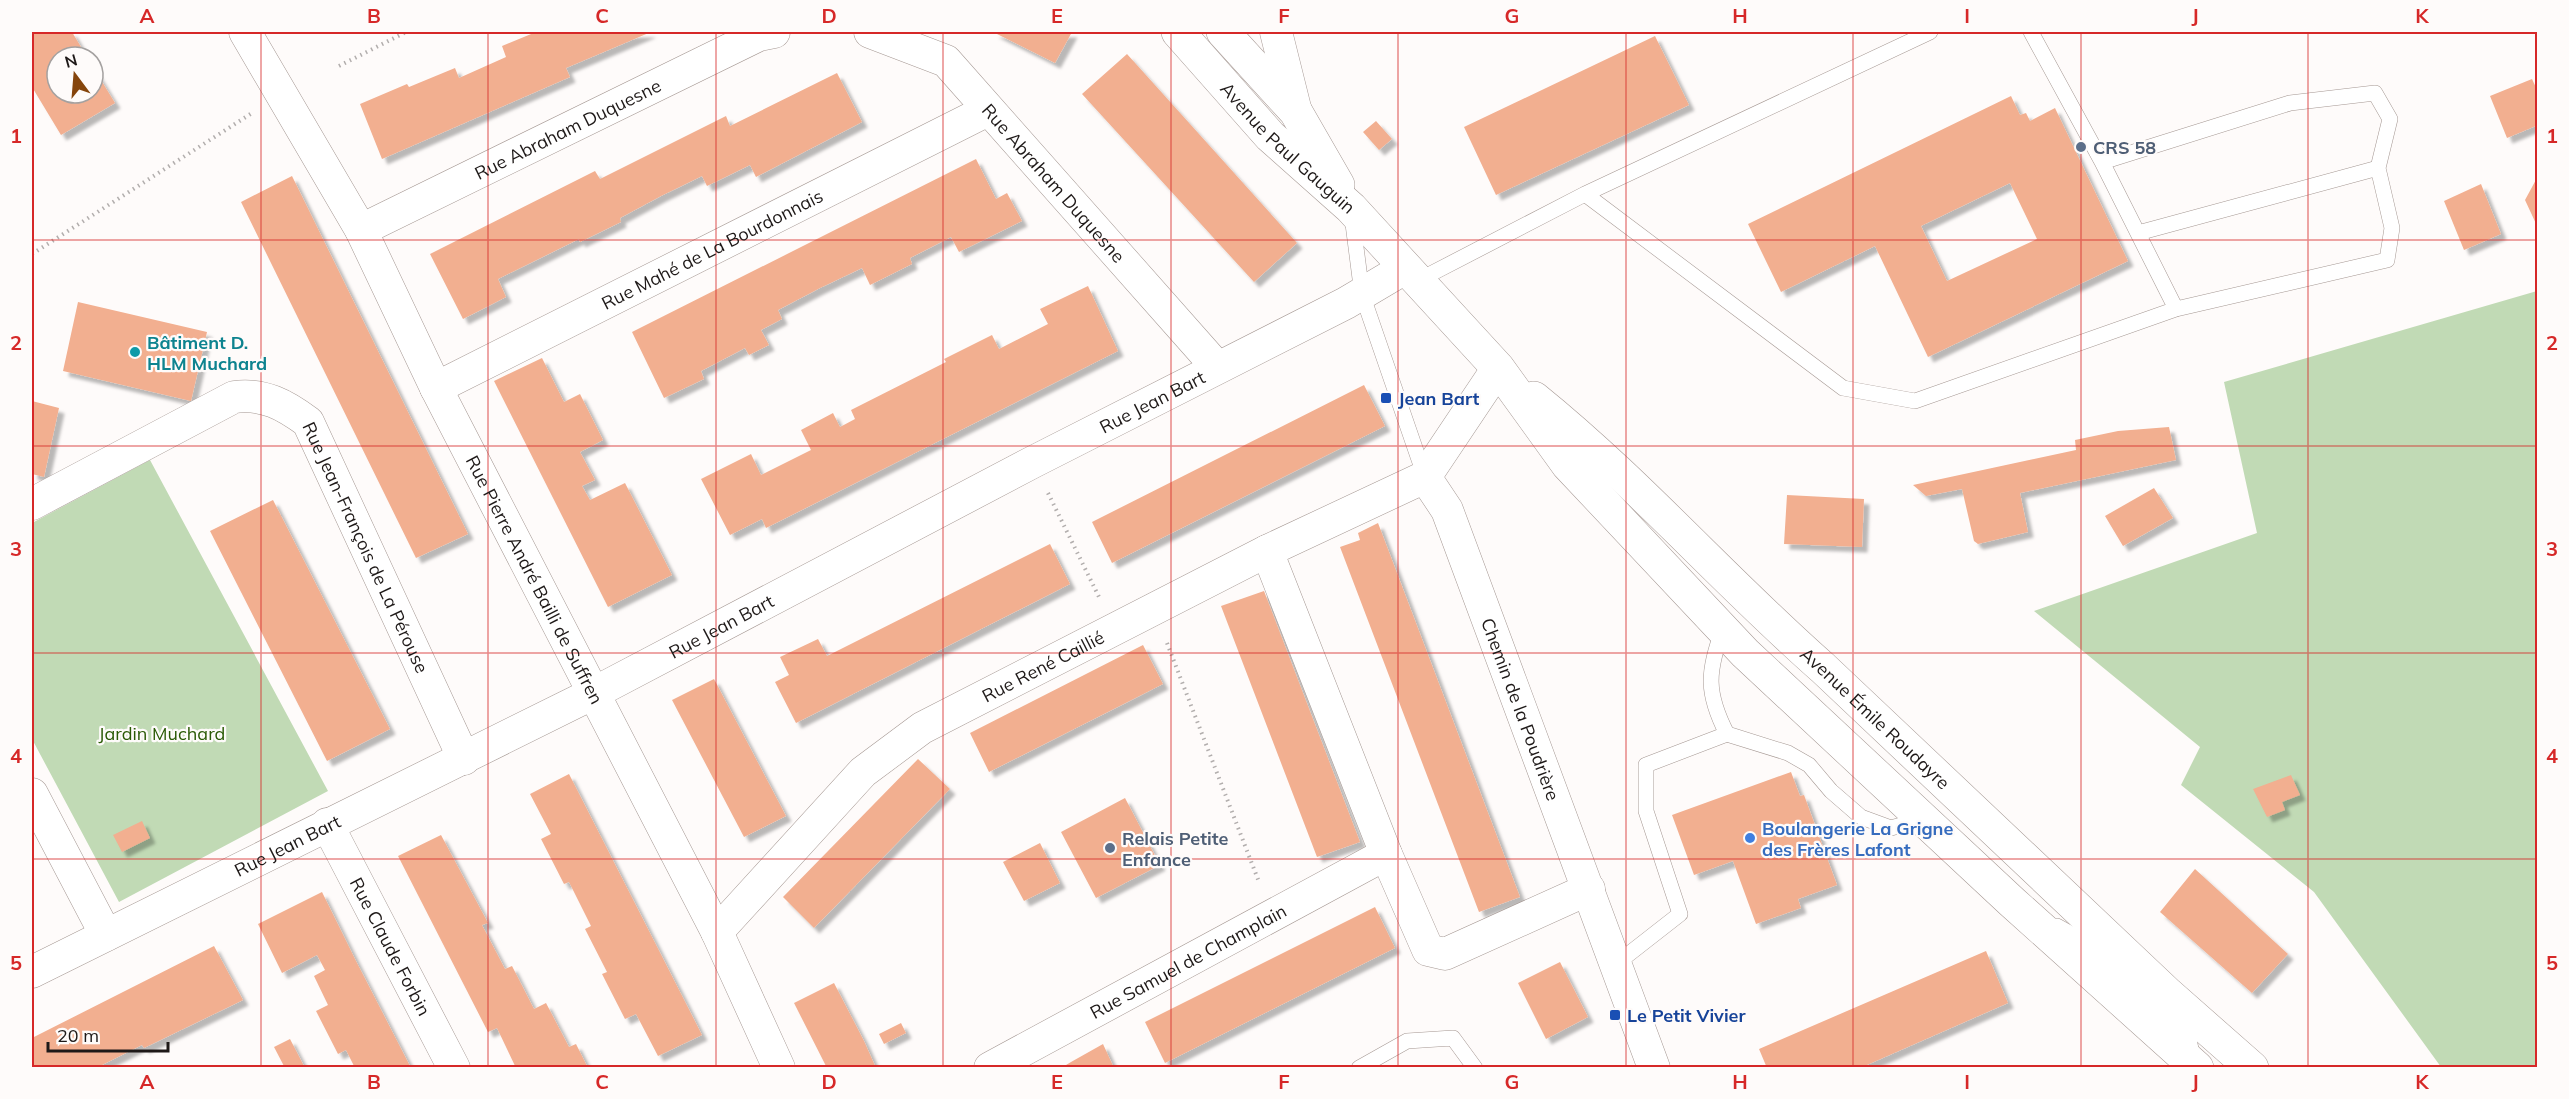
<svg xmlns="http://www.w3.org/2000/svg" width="2569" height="1099" viewBox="0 0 2569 1099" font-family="Mulish,sans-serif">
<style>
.green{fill:#c1dab5}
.building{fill:#f2af90;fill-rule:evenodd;filter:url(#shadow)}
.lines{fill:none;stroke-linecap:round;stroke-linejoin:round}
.lane-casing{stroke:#a59893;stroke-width:16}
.street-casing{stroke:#a59893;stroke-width:33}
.secondary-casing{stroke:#a59893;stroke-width:34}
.path{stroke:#b2aead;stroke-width:4;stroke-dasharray:1.5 4.5;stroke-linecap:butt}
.lane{stroke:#fff;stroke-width:15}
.street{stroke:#fff;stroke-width:32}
.secondary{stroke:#fff;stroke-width:33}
.grid{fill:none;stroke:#d62828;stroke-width:1.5;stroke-opacity:0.55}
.service-dot{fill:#5c6f8a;stroke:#fefbfa;stroke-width:2}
.culture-dot{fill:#0f9aa8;stroke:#fefbfa;stroke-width:2}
.transit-dot{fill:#1a4fb4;stroke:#fefbfa;stroke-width:2}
.shop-dot{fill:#3f7fe0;stroke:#fefbfa;stroke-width:2}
.labels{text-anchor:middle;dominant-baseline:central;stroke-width:4.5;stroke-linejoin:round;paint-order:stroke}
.street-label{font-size:18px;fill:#1e1918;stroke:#fefbfa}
.service-label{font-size:18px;font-weight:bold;fill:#4e5e75;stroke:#fefbfa;text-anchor:start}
.culture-label{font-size:18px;font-weight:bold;fill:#0d838f;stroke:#fefbfa;text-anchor:start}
.transit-label{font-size:18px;font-weight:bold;fill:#164399;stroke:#fefbfa;text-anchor:start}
.park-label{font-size:18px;fill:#2a5a05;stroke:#fefbfa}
.shop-label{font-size:18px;font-weight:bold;fill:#366cbe;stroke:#fefbfa;text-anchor:start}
.neatline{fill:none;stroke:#d62828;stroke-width:2}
.grid-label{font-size:20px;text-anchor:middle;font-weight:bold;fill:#d62828}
</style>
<defs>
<filter id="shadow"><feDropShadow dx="5.5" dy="5.5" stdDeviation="1.5" flood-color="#0004"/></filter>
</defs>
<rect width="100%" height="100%" fill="#fefbfa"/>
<!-- green -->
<path class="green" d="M2537,291v776h-96l-127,-175 -133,-107 19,-38 -166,-136 223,-78 -33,-151z
M150,460l178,331 -209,111 -87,-163v-216z"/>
<!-- building -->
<path class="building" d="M32,32h40l15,25h-30v36h36v-26l22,36 -54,32 -29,-48z
M536,32h115l-85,36 4,9 -188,82 -22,-55 47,-20 2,3 46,-19 4,10 47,-21 -4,-11z
M993,32h79l-17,31z
M1655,36l34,69 -193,90 -32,-68z
M1127,54l170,189 -43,39 -172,-188z
M837,73l25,49 -106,55 -6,-12 -43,21 -5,-10 -41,20 -41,22 1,4 -41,20 -1,-3 -81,40 8,18 -43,22 -33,-65 165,-83 5,8 126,-63 4,10z
M2532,79l6,13v33l-31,13 -17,-42z
M2011,96l9,19 6,-2 4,8 25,-13 73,153 -200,96 -53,-111 -94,46 -33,-68zM2010,183l27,56 -90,42 -26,-55z
M1376,121l16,18 -13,11 -16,-18z
M976,159l20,40 11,-6 15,28 -63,31 -8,-15 -41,21 2,6 -42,21 -8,-17 -42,20 -42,22 4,9 -21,11 8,15 -20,10 -4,-7 -44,23 3,8 -40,19 -32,-66z
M292,176l176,358 -52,24 -175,-356z
M2538,176v52l-13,-28z
M2481,184l20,50 -37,16 -20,-49z
M1088,286l30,65 -352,177 -4,-9 -32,16 -29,-56 50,-25 10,21 50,-25 -10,-20 32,-17 7,14 15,-8 -4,-9 95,-48 -2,-3 48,-24 7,14 49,-25 -8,-15z
M78,302l129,30 -16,69 -128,-30z
M542,358l22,44 16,-8 23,46 -23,12 15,28 -13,6 8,14 35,-17 47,92 -64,32 -114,-226z
M1364,385l21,41 -273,137 -20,-41z
M32,401l27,7 -15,69 -12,-3z
M2169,427l7,33 -156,33 8,39 -50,12 -4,-3 -12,-52 -36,7 -13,-11 163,-35 -1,-10 43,-9z
M2154,488l19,30 -50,28 -18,-30z
M1787,495l77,4 -2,48 -78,-3z
M273,500l117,229 -63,32 -117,-230z
M1378,523l142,374 -41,15 -139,-365 20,-7 -2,-7z
M1050,544l20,40 -274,139 -21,-41 14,-7 -9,-18 38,-18 9,17z
M1264,591l96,251 -43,15 -96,-251z
M1143,645l20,39 -174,88 -19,-39z
M714,679l72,137 -42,21 -72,-137z
M918,759l32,30 -136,139 -31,-31z
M1791,772l9,24 4,-1 33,90 -39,14 3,9 -45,16 -23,-63 -39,14 -22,-60z
M569,774l133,261 -44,21 -22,-42 -11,5 -23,-45 5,-2 -22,-43 6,-3 -22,-44 -5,2 -23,-45 10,-5 -21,-40z
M2291,775l9,20 -18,7 3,8 -18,7 -14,-28z
M1125,798l35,67 -64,33 -35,-66z
M142,821l8,17 -28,14 -9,-17z
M441,835l47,88 -6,2 23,44 7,-3 22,43 12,-6 23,44 7,-3 12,24h-72l-19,-40 -9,4 -90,-176z
M1040,843l20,40 -36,18 -21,-39z
M2195,869l93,85 -36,39 -92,-81z
M322,892l34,69 55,107h-56l-9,-18 -8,4 -22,-43 12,-6 -14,-29 11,-6 -8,-15 -35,18 -24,-49z
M1375,907l20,41 -230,115 -20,-41z
M214,946l29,54 -99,48 -2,-3 -46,23h-64v-30z
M1986,951l22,52 -148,65h-93l-8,-19z
M1560,962l28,55 -42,22 -28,-56z
M834,983l30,58 12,27h-49l-33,-65z
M901,1023l5,10 -22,11 -5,-10z
M290,1039l15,29h-20l-11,-21z
M1103,1044l11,24h-53l10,-6z"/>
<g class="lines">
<defs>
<path id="lane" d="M2102,162l74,147
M1585,194l258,194 72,13 261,-92 211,-49 5,-32 -14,-60 12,-49 -15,-26 -85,10 -188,59 -71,-130
M1352,216l10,78 63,183
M2138,233l240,-65
M1417,281l168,-87 345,-162
M1723,629c-16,43 -17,64 4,105
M2057,926l27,15 104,94 5,23
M1616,964l64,-50 -34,-103v-46l81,-31 61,19 21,12 22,26 30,26 30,11 31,-9
M1359,1068l48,-27 46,-3 22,30"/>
<g id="street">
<path id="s1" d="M245,32l116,198 75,158 281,544 62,136"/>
<path id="s2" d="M870,32l76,29 271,306"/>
<path d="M1276,32l20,80"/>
<path id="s3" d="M361,230l398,-195 15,-3"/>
<path id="s4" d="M436,388l552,-278"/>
<path id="s5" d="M1425,477l22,33 207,558"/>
<path d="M1425,477l73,-109"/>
<path id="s6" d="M32,504l202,-107c30,-4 51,8 74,25l156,337"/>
<path d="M1267,551l119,303 42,96 17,4 144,-65"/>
<path d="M32,794l74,141"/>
<path id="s7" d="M327,824l127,244"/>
<path id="s8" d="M717,932l146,-160 59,-44 345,-177 158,-74"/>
<path id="s9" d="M32,972l560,-278 441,-232 313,-159 59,-35"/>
<path id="s10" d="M990,1068l396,-214"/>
</g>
<g id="secondary">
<path id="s11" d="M1178,32l92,104 81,72 147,160 70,97 177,188 267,249 185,166"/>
<path d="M1223,32l73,80 42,73"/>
<path id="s12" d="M1534,398c103,83 190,183 289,270l345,326 84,74"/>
</g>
</defs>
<!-- lane casing -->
<use href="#lane" class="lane-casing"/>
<!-- street casing -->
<use href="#street" class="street-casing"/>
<!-- secondary casing -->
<use href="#secondary" class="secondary-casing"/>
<!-- path -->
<path class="path" d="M339,66l67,-34
M32,254l220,-141
M1048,493l51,104
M1167,643l92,239"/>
<!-- lane -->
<use href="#lane" class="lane"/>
<!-- street -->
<use href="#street" class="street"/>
<!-- secondary -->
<use href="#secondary" class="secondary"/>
</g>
<!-- grid -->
<path class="grid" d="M261,32v1036M488,32v1036M716,32v1036M943,32v1036M1171,32v1036M1398,32v1036M1626,32v1036M1853,32v1036M2081,32v1036M2308,32v1036M32,240h2506M32,446h2506M32,653h2506M32,859h2506"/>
<!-- markers -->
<g class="service-dot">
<circle cx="2081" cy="147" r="6"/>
<circle cx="1110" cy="848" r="6"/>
</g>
<circle class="culture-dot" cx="135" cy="352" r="6"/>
<g class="transit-dot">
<rect x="1380" y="392" width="12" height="12" rx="3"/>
<rect x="1609" y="1009" width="12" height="12" rx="3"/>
</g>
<circle class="shop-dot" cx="1750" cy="838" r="6"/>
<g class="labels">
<!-- street labels -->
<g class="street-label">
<text stroke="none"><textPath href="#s3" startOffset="230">Rue Abraham Duquesne</textPath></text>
<text stroke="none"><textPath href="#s11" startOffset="160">Avenue Paul Gauguin</textPath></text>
<text stroke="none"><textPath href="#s2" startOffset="244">Rue Abraham Duquesne</textPath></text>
<text stroke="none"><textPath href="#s4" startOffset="309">Rue Mahé de La Bourdonnais</textPath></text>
<text stroke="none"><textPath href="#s9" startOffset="1257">Rue Jean Bart</textPath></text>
<text stroke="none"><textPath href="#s6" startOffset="447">Rue Jean-François de La Pérouse</textPath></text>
<text stroke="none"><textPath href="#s1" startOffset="620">Rue Pierre André Bailli de Suffren</textPath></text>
<text stroke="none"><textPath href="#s9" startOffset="771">Rue Jean Bart</textPath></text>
<text stroke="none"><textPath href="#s8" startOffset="426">Rue René Caillié</textPath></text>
<text stroke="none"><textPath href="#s5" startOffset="252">Chemin de la Poudrière</textPath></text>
<text stroke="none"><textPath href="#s12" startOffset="468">Avenue Émile Roudayre</textPath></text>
<text stroke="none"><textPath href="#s9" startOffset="285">Rue Jean Bart</textPath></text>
<text stroke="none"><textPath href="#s7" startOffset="138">Rue Claude Forbin</textPath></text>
<text stroke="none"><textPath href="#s10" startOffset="225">Rue Samuel de Champlain</textPath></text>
</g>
<!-- service labels -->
<g class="service-label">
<text x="2093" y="147">CRS 58</text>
<text x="1122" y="838">Relais Petite<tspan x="1122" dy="21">Enfance</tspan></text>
</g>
<!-- culture labels -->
<g class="culture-label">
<text x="147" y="342">Bâtiment D.<tspan x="147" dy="21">HLM Muchard</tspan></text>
</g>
<!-- transit labels -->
<g class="transit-label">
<text x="1398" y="398">Jean Bart</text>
<text x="1627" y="1015">Le Petit Vivier</text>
</g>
<!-- park labels -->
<g class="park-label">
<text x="162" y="733">Jardin Muchard</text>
</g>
<!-- shop labels -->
<g class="shop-label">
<text x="1762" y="828">Boulangerie La Grigne<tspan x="1762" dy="21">des Frères Lafont</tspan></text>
</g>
</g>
<!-- border -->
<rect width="2569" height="1099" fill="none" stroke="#fefbfa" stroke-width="66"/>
<!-- north arrow -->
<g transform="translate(75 75) rotate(344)"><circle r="28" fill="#fefbfa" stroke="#a4a1a0" stroke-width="1.5"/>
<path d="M0-4.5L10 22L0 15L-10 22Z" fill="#85450c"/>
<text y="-9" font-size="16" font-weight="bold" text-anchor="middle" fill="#1e1918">N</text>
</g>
<!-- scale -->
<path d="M48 1042v9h120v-9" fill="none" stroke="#1e1918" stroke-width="3"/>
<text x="57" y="1042" font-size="18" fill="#1e1918" stroke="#fefbfa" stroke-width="4.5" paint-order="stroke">20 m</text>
<rect x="33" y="33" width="2503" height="1033" class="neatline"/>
<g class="grid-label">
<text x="147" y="23">A</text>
<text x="374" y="23">B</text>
<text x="602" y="23">C</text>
<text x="829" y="23">D</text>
<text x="1057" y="23">E</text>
<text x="1284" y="23">F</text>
<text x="1512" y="23">G</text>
<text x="1740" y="23">H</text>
<text x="1967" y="23">I</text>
<text x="2195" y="23">J</text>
<text x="2422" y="23">K</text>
<text x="16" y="143">1</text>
<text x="2552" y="143">1</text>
<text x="16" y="350">2</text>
<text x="2552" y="350">2</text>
<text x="16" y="556">3</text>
<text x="2552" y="556">3</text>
<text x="16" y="763">4</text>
<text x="2552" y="763">4</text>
<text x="16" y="970">5</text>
<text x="2552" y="970">5</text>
<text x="147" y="1089">A</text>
<text x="374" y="1089">B</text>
<text x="602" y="1089">C</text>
<text x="829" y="1089">D</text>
<text x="1057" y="1089">E</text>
<text x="1284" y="1089">F</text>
<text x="1512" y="1089">G</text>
<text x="1740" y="1089">H</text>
<text x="1967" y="1089">I</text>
<text x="2195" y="1089">J</text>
<text x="2422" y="1089">K</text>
</g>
</svg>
